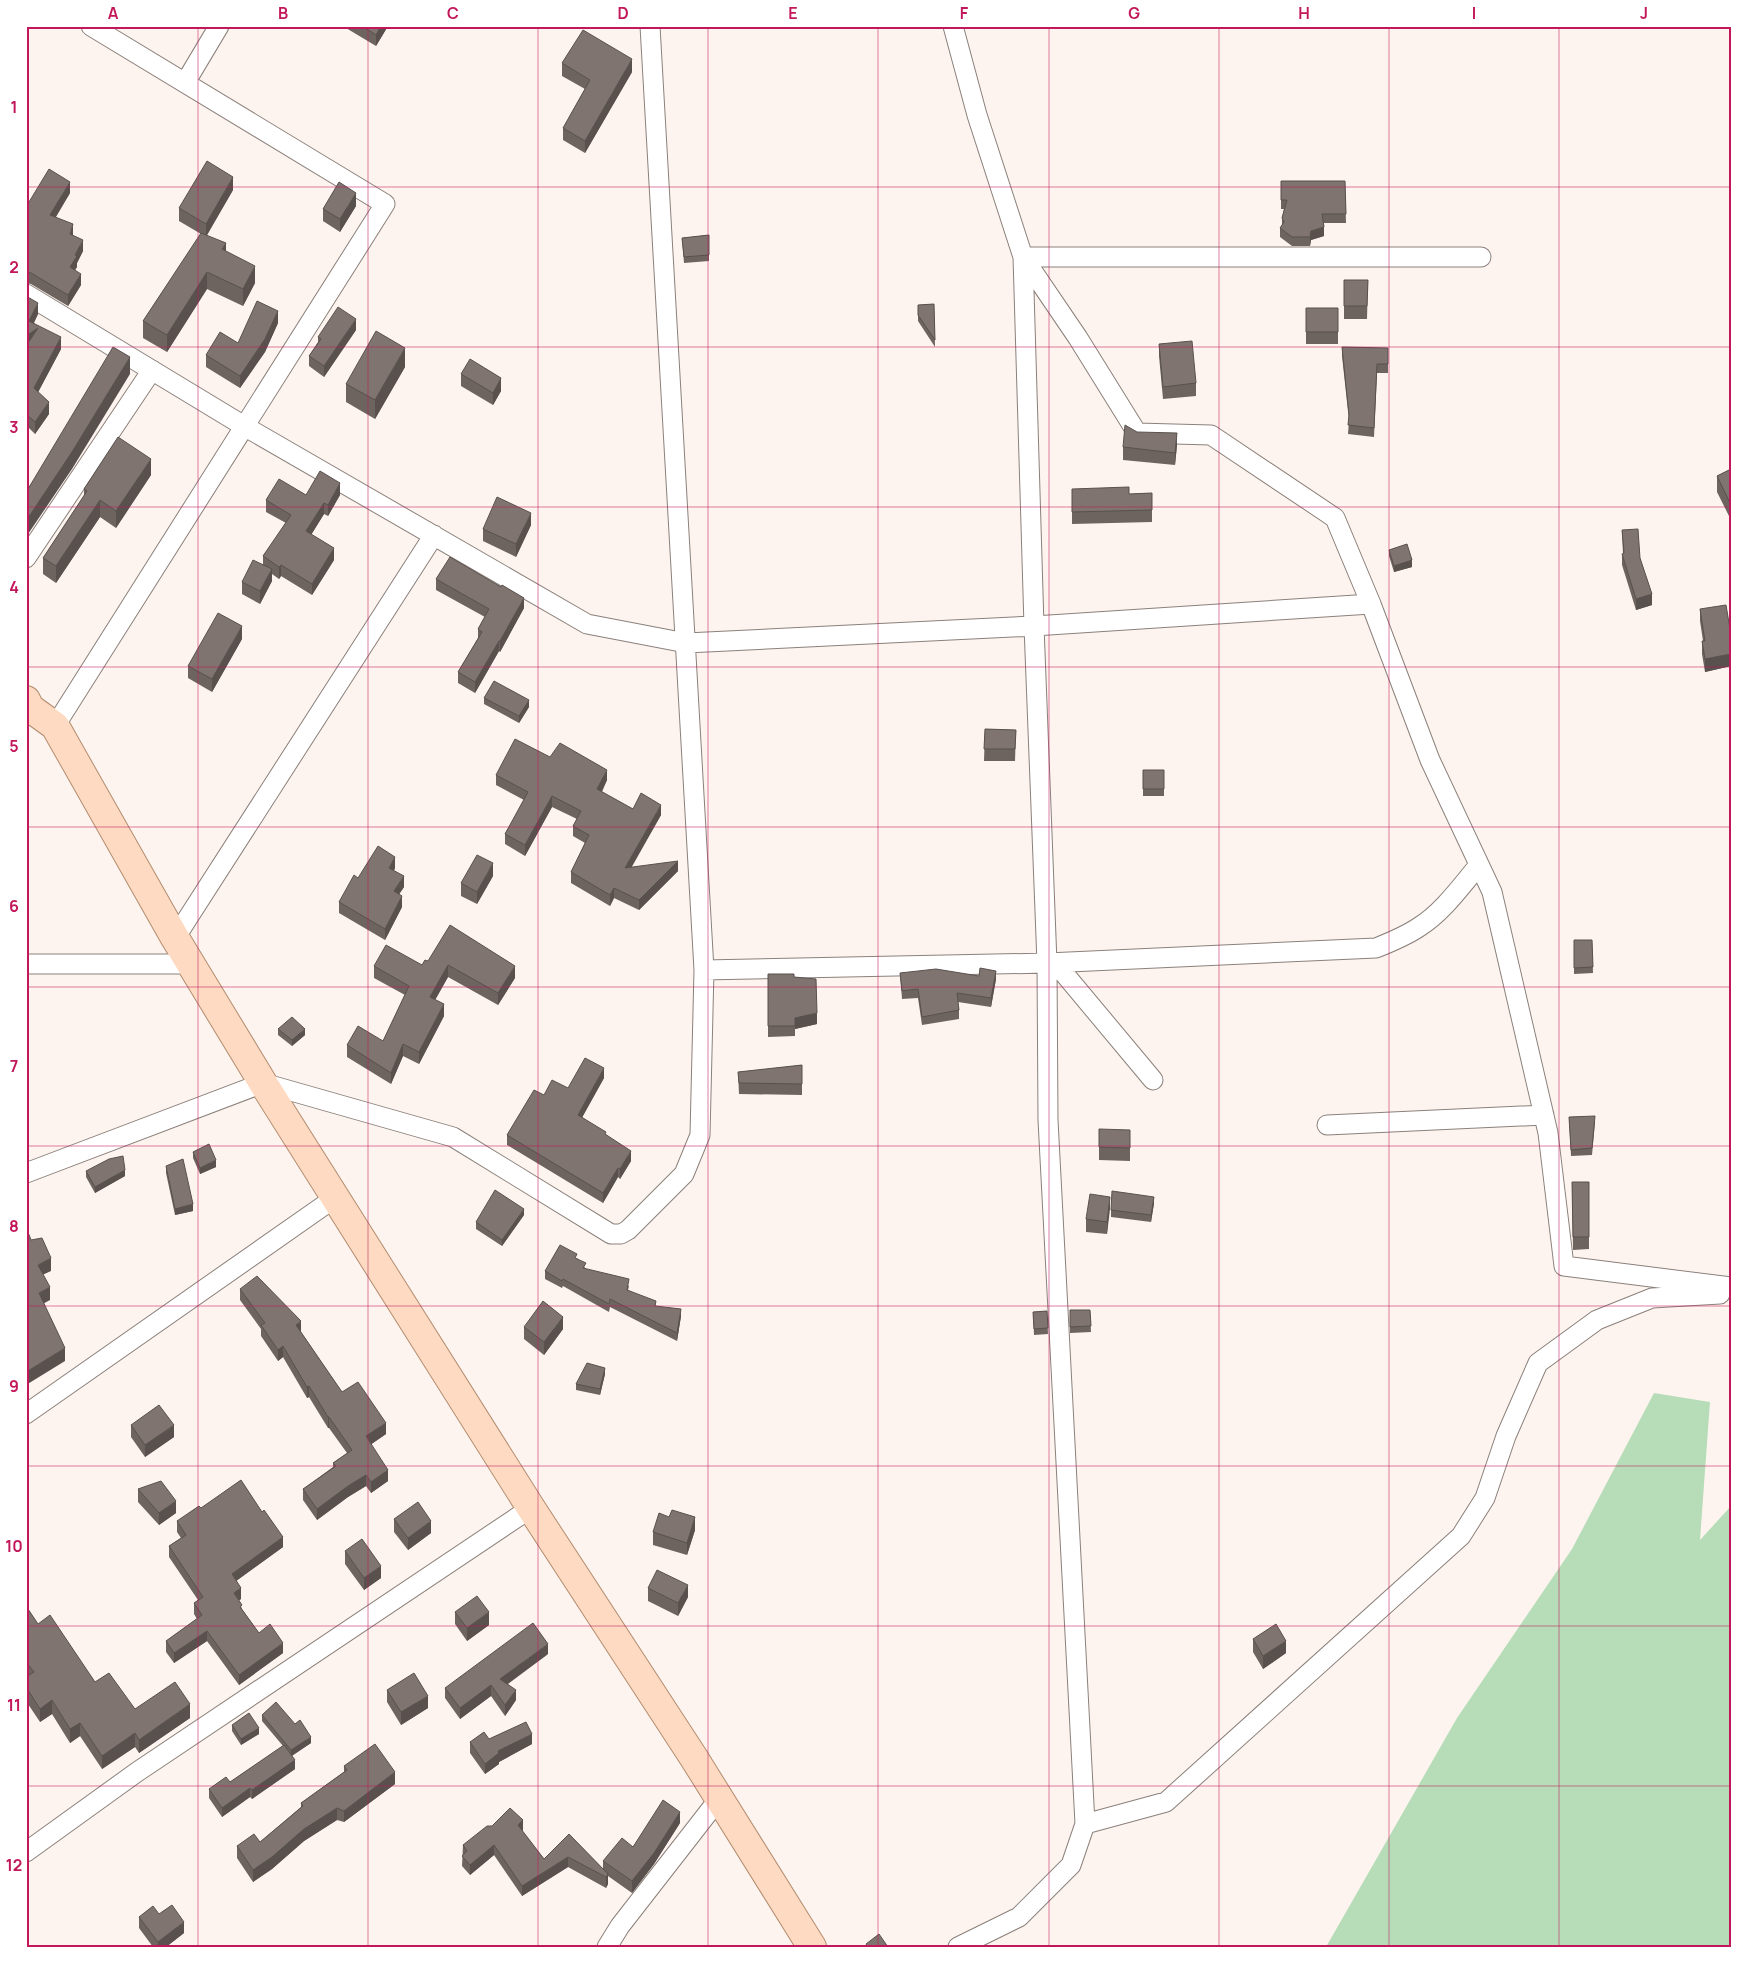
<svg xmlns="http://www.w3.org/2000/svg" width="1757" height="1973" viewBox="0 0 1757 1973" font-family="Manrope,sans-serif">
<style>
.green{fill:#b7ddb8}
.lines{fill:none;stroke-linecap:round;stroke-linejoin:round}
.street-casing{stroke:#8b807b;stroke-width:21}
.primary-casing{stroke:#b28c6f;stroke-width:30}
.street{stroke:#fff;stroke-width:19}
.primary{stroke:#fddac1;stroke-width:28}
.wall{fill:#6d645f}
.shaded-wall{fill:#59514e}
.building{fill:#7f746f;stroke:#59514e}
.grid{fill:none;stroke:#c2185b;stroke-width:1;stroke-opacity:0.55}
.neatline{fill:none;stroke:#c2185b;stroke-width:2}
.grid-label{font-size:16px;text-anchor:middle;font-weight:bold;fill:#c2185b}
</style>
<rect width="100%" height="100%" fill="#fef4ef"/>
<!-- green -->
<path class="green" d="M1654,1393l56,9 -10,138 31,-34v441h-405l131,-229 115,-169z"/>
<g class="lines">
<defs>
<path id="street" d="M953,26l24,89 46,142 55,81 59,95 74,2 124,83 36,86 59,156 62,132 56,241 16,133 167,21
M185,83l34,-57
M26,294l218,132 343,198 99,19 348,-17 337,-22
M26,558l126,-188
M55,726l330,-522 -294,-178
M175,938l259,-403
M1047,963l15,8 91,109
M26,964h165
M704,970l343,-7 329,-15c15,-6 30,-12 43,-21 24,-15 42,-41 60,-62
M1327,1125l217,-10
M26,1173l237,-90 190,54 158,97h10l7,-4 56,-56 16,-39 4,-165 -54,-944
M26,1414l310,-217
M1085,1824l-37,-704 -1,-157 -13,-337 -11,-369h458
M26,1852l111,-80 394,-264
M607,1947l13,-21 98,-126
M958,1947l61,-30 52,-52 14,-41 81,-22 295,-266 24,-38 21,-62 32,-73 59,-43 55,-22 68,-4"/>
<path id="primary" d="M26,700l4,8 25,18 120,212 88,145 268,425 163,250 118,189"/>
</defs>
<!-- street casing -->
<use href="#street" class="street-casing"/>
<!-- primary casing -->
<use href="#primary" class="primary-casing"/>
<!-- street -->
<use href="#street" class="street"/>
<!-- primary -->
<use href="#primary" class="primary"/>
</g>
<!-- wall -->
<path class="wall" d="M346,26h42l-12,20 -30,-18z
M562,63l70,9 -47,81 -22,-13v-12l22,-39 -23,-13z
M1281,181h64l1,42h-22v13l-13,4 -1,6h-18l-12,-9v-9l2,-2v-8l2,-9h-3z
M233,190l-27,46 20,15 29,32 -12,23 -36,-17 -40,63 -24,-14v-17l58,-87 -22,-13v-13z
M70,193l-14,24 17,18 10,16 -6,12v4l-2,3 6,15 -13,21 -37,-22 -5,-1v-76z
M356,206l-16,26 -17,-11v-12z
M709,235v26l-25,2 -2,-25z
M1344,280h24l-1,39h-23z
M26,296l12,18 -4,9 27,26 -23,43 11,22 -14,20 -9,-9z
M934,304l1,43 -17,-26v-16z
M1306,308h32v36h-32z
M278,323l-13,29 -25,36 -34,-21v-12l32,-12z
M356,330l-32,47 -15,-11v-10l9,-14v-5z
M1159,344l37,39v13l-33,3 -4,-43z
M1342,347l46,1v25h-11l-3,64 -26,-3 1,-14 -7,-64z
M405,367l-30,52 -29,-17v-18z
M461,374l40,17 -8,14 -32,-19z
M1137,432l40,13 -2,20 -52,-5v-13z
M1731,469v51l-14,-28v-16z
M151,475l-35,53 -16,-11 -44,66 -13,-9v-16l41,-62v-7z
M1072,489l57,5 23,-1v29l-80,2z
M306,495h34l-12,21 -4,-2 -13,21 23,25 -22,35 -31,-19 -2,3 -7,-5v7l-12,23 -18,-10v-12l21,-17v-9l23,-33 -20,-11v-12z
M531,525l-15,32 -33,-16v-12z
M1622,530l18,28 12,47 -16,5 -14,-45v-11h1z
M1389,550l23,17 -18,5 -5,-16z
M436,579l88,29 -24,44 -1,-1 -24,42 -17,-10v-11l20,-34v-9l7,-12 -49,-27z
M1700,609l31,26v31l-26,6 -3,-18v-13h1l-3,-20z
M242,639l-30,53 -24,-14v-12z
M484,698l45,9 -10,16 -35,-19z
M985,729l31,1 -1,31h-31z
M550,757l57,23 -5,12 31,17 28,6 -30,52 47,4 -39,39 -25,-12 -4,8 -39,-23v-11l14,-29 -12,-7v-10l4,-7 -25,-12 -27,49 -20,-12v-10l19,-34 -28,-15v-10z
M1143,770h21v26h-21z
M395,868l-1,3 10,16 -5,7 3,13 -17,33 -46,-27v-11l19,-24z
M493,876l-16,28 -16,-8v-13z
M1574,940h18l1,33 -19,1z
M428,961l87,17 -17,27 -50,-28 -13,23 9,16 -25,48 -16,-8 -12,28 -44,-27v-12l36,-4 22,-46 -31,-17v-12l48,-1z
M900,973l96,6 -5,28 -33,-5 1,8v9l-37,6 -4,-27 -16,1z
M768,974l26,3 23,47 -22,5v7l-27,1z
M278,1029l27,6 -13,11 -14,-11z
M802,1065v30l-63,-1 -1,-22z
M604,1078l-22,39 24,18 25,26 -11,18 -2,-2 -15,26 -96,-58v-10l37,-40z
M1569,1117l26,5 -3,33 -21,1z
M1130,1142v19l-31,-1v-13z
M193,1152l23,15 -16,7 -7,-16z
M166,1166l27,45 -18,4 -9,-42z
M86,1171l39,5 -30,17 -9,-16z
M1572,1182h17v67l-16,1z
M1110,1197l-3,37 -21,-2v-13z
M1154,1203l-3,19 -40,-5v-7z
M524,1215l-22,31 -26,-17v-7z
M577,1258l9,11 43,17 -1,4 28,16 25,10 -4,25 -67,-34 -1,5 -46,-26 -1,2 -17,-9v-8z
M240,1289l61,43 41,60 44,42 -15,10 17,37 -17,12 -5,-7 -18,11 -31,23 -14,-20v-11l30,-22v-4l14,-10 -18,-25h-1l-19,-31 -2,1 -24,-41 -5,4 -17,-25v-7l-21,-29z
M1070,1310h20l1,22 -21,1z
M1047,1311l1,23 -14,1 -1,-23z
M524,1327l39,2 -19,26 -20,-16z
M605,1374l-5,21 -24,-5v-6z
M131,1425l43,12 -29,20 -14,-20z
M138,1489l38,24 -17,12 -21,-23z
M201,1508l82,39 -47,34 5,18 -2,1 3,9 17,24 24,20 -44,32 -32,-44 -33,22 -8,-11v-11l31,-22 -3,-5v-11l4,-3 -29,-43v-11l12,-8 -4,-6v-11z
M669,1517l26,13 -8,25 -34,-10v-13z
M394,1519l37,14 -23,17 -14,-18z
M345,1551l36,27 -17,12 -19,-26z
M648,1588l40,9 -10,19 -30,-15z
M26,1606l12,18 57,58 40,27 55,9 -51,35 -4,-6 -33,22 -22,-33 -10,7 -18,-29 -12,8 -14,-21v-24h1l-1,-2z
M455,1612l34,13 -22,16 -12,-17z
M1253,1639l33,14 -23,16 -10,-17z
M548,1654l-40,30 8,16 -11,16 -14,-20 -31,23 -15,-21v-10z
M387,1690l41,18 -27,17 -14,-23z
M262,1715l49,28 -19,13 3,13 -43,30 -2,-2 -28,20 -13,-19v-9l21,-7 53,-36 -21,-25z
M232,1725l27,9 -18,11 -9,-14z
M489,1739l43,5 -33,18v2l-14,10 -15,-21v-11z
M344,1766l51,18 -51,38 -7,-2 -33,21 -32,28 -19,13 -16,-24v-12l23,-4 41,-35v-4l43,-31z
M680,1823l-26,41 -22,29 -24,-17v8l-2,4 -38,-21 -46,29 -28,-41 -24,20 -8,-9 1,-21 60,-15 -1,1 22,28 25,-25 34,35v-8z
M159,1914l25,19 -18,14h-13l-14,-19v-11z"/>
<!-- shaded-wall -->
<path class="shaded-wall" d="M381,26h7l-12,20v-11z
M632,59v13l-47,81v-12z
M233,177v13l-27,47v-13z
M70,182v11l-20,33v-11z
M356,193v13l-16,26v-13z
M73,224v11l-3,10v-11z
M1324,227v9l-13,4 -1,6v-9l1,-6z
M83,240v11l-6,12v4l-7,11v-11z
M226,243v17l-4,-11z
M255,266v17l-12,23v-17z
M207,272v17l-40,63v-17z
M81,274v11l-13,21v-11z
M38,303v11l-9,18v-11z
M278,311v12l-13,29 -25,36v-12z
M356,319v11l-32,47v-11z
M38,328l-12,20v-12z
M61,337v12l-27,51v-12z
M405,348v19l-30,52v-19z
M130,357v17l-58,95 -46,68v-16z
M501,378v13l-8,14v-12z
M49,402v12l-14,20v-12z
M1177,433v12l-2,20v-12z
M151,459v16l-35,53v-17z
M340,483v12l-12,21v-11z
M100,500v17l-44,66v-17z
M324,503v11l-18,29v-12z
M531,513v12l-15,32v-13z
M334,548v12l-22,35v-11z
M1412,560v7l-18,5v-6z
M281,565v11l-2,3v-12z
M272,569v12l-12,23v-13z
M1652,594v11l-16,5v-11z
M524,598v10l-24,44v-11z
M242,626v13l-30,53v-13z
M499,641v10l-24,42v-11z
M1731,654v12l-26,6v-13z
M529,700v7l-10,16v-7z
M607,770v10l-10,20v-11z
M552,796v11l-27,49v-11z
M661,805v10l-36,64v-11z
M395,857v11l-6,11v-11z
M678,861v10l-39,39v-10z
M493,863v13l-16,28v-12z
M404,876v11l-10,15v-11z
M614,888v10l-4,8v-11z
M402,896v11l-17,33v-11z
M448,965v12l-18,32v-12z
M515,966v12l-17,27v-12z
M996,971v8l-5,28v-9z
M444,1004v12l-25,48v-12z
M817,1013v11l-22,5v-11z
M305,1029v6l-13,11v-6z
M403,1044v12l-12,28v-11z
M604,1068v10l-26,47v-10z
M631,1151v10l-11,18v-10z
M216,1160v7l-16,7v-6z
M618,1168v9l-15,26v-10z
M125,1170v6l-30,17v-6z
M1110,1197v12l-3,25v-12z
M1154,1197v6l-3,19v-7z
M193,1204v7l-18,4v-6z
M524,1209v6l-22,31v-6z
M51,1258v13l-13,6v-12z
M50,1287v13l-11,6v-13z
M681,1309v7l-4,25v-8z
M563,1317v12l-19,26v-13z
M301,1321v11l-5,4v-11z
M283,1346v11l-5,4v-11z
M65,1348v13l-39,24v-13z
M605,1368v6l-5,21v-6z
M309,1386v11l-2,1v-11z
M328,1417h1v11h-1z
M386,1423v11l-20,14v-12z
M174,1425v12l-29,20v-12z
M388,1470v11l-17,12v-11z
M366,1475v11l-18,11 -31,23v-11l31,-23z
M176,1501v12l-17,12v-12z
M695,1517v13l-8,25v-12z
M431,1521v12l-23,17v-12z
M283,1537v10l-51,37v-10z
M381,1566v12l-17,12v-12z
M688,1585v12l-10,19v-13z
M241,1588v11l-7,5v-11z
M489,1612v13l-22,16v-13z
M207,1631v10l-33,22v-10z
M1286,1641v12l-23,16v-13z
M283,1643v10l-44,32v-10z
M548,1644v10l-48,35v-10z
M491,1685v11l-31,23v-11z
M516,1690v10l-11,16v-11z
M428,1696v12l-27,17v-13z
M52,1700v14l-12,8v-13z
M190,1704v14l-51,35v-13z
M80,1723v13l-10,7v-14z
M259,1728v6l-18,11v-6z
M135,1733v14l-33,22v-13z
M532,1734v10l-33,18v2l-14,10v-10l13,-13z
M311,1737v6l-20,13v-6z
M295,1760v9l-43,30v-9z
M395,1772v12l-51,38v-11z
M250,1788v9l-28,20v-9z
M337,1808v12l-33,21 -32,28 -19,13v-12l51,-41z
M680,1812v11l-26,41 -22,29v-12z
M523,1820v10l-5,5v-10z
M494,1845v10l-24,20v-10z
M568,1857v10l-46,29v-10z
M608,1874v10l-2,4v-11z
M184,1922v11l-18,14h-8v-5z"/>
<!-- building -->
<path class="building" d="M362,26h19l-5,9z
M583,30l49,29 -47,82 -22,-13 27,-48 -28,-17z
M207,161l26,16 -27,47 -27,-16z
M49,169l21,13 -20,33 23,9 -3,10 13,6 -8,15 2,1 -7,11 11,7 -13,21 -37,-22 -5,-1v-65z
M1281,181h64l1,33h-24l2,13 -13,4 -1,6h-18l-12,-9 4,-6 -2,-4 5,-18h-6z
M339,182l17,11 -16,26 -17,-10z
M201,233l25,10 -4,6 33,17 -12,23 -36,-17 -40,63 -24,-14z
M709,235v20l-25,2 -2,-19z
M1344,280h24l-1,26h-23z
M26,296l12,7 -9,18 32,16 -27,51 15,14 -14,20 -9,-8v-68l12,-18 -12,8z
M257,301l21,10 -13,28 -25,37 -34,-21 14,-23 18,11z
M934,304l1,36 -17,-25v-10z
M338,307l18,12 -32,47 -15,-10 12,-17 -3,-2z
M1306,308h32v24h-32z
M376,331l29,17 -30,52 -29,-16z
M1192,341l4,42 -33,4 -4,-43z
M113,347l17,10 -58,95 -46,69v-35l2,3z
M1342,347l46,1v16h-11l-3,64 -26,-3 1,-10z
M470,359l31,19 -8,15 -32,-19z
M1125,425l12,7 40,1 -2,20 -52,-6z
M118,437l33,22 -35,52 -16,-11 -44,66 -13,-8 44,-67 -3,-2z
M1731,469v36l-14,-29z
M320,471l20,12 -12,22 -4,-2 -18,28 28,17 -22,36 -31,-19 -2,2 -16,-11 28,-41 -25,-15 13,-21 27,16z
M1129,487v7l23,-1v17l-80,2v-23z
M497,497l34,16 -15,31 -33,-15z
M1638,529l2,29 12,36 -16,5 -14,-45 2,-1 -2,-23z
M1407,544l5,16 -18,6 -5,-16z
M450,557l51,30 1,-2 22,13 -24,43h-1l-24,41 -17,-10 24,-40 -4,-3 11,-20 -53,-30z
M253,560l19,9 -12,22 -18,-9z
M1726,605l5,30v19l-26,5 -3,-18h3l-5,-32z
M218,613l24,13 -30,53 -24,-13z
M494,681l35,19 -10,16 -35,-18z
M985,729l31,1 -1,19h-31z
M515,739l35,18 10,-14 47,27 -10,19 36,20 8,-16 20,12 -36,63 53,-7 -39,39 -25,-12 -4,7 -39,-23 18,-37 -16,-9 8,-15 -29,-15 -27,49 -20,-11 23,-42 -32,-17z
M1143,770h21v19h-21z
M378,846l17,11 -6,11 15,8 -10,15 8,5 -17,33 -46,-27 15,-27 4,3z
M477,855l16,8 -16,29 -16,-9z
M450,925l65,41 -17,27 -50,-28 -18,32 14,7 -25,48 -16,-8 -12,29 -44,-28 11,-19 25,15 26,-55 -35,-20 12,-21 36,20 3,-5 3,1z
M1574,940h18l1,27 -19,1z
M980,968l16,3 -5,27 -34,-5 2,17 -37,7 -4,-28 -16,2 -2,-18 36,-4 43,7z
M768,974h26v3l22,2 1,34 -22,5v8h-27z
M292,1017l13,12 -13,11 -14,-11z
M585,1058l19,10 -26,47 28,17 -1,2 26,17 -11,18 -2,-1 -15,25 -96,-58 27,-45 10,5 8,-15 16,8z
M802,1065v19l-63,-1 -1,-11z
M1595,1116l-3,32 -21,2 -2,-33z
M1099,1129l31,1v18l-31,-1z
M209,1144l7,16 -16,8 -7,-16z
M123,1156l2,14 -30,17 -9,-16 23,-12z
M183,1159l10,45 -18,5 -9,-43z
M1572,1182h17v55h-16z
M495,1190l29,19 -22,31 -26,-18z
M1112,1191l42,6 -3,18 -40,-5z
M1090,1194l20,3 -3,25 -21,-3z
M26,1227l5,13 11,-2 9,20 -13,7 12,22 -11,6 26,55 -39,24z
M560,1245l17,9 -2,4 11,5 -3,5 46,11 -2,11 29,11 -1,5 26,3 -4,24 -67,-34 -1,5 -46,-25 -1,2 -17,-10z
M257,1276l44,45 -5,4 46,67 16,-10 28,41 -20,13 22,34 -17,12 -5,-7 -18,11 -31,23 -14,-20 33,-23 -3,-3 19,-13 -23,-33h-1l-19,-31 -2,1 -24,-41 -5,4 -17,-25 4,-2 -25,-34z
M543,1301l20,16 -19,25 -20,-15z
M1070,1310h20l1,16 -21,1z
M1047,1311l1,17 -14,1 -1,-17z
M587,1363l18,5 -5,21 -24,-5z
M159,1405l15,20 -29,20 -14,-20z
M241,1480l21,32 2,-2 19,27 -51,37 9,14 -7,5 8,12 -2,2 19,26 11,-9 13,19 -44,32 -32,-44 -33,22 -8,-12 36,-26 -8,-12 9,-6 -34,-51 17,-11 -9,-14 22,-15 2,2z
M161,1481l15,20 -17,12 -21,-24z
M418,1502l13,19 -23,17 -14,-19z
M672,1510l23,7 -8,26 -34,-11 6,-19 10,4z
M362,1539l19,27 -17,12 -19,-27z
M657,1570l31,15 -10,18 -30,-15z
M477,1596l12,16 -22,16 -12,-16z
M26,1606l12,18 12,-9 45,67 14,-9 26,36 40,-27 15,22 -51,36 -4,-7 -33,23 -22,-33 -10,6 -18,-29 -12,9 -14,-22v-10l8,-5 -8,-10z
M533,1623l15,21 -48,35 16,11 -11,15 -14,-20 -31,23 -15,-20z
M1276,1624l10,17 -23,15 -10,-17z
M414,1673l14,23 -27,16 -14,-22z
M276,1702l19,22 5,-4 11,17 -20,13 -29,-35z
M249,1713l10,15 -18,11 -9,-14z
M526,1722l6,12 -34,17 1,2 -14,11 -15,-22 14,-10 5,7z
M375,1744l20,28 -51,39 -7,-3 -33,21 -32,28 -19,13 -16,-24 17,-12 6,8 43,-36 -2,-3 46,-33 -3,-4z
M284,1745l11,15 -43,30 -2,-2 -28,20 -13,-19 17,-12 4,5z
M663,1800l17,12 -26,41 -22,28 -29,-20 19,-23 11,9z
M510,1808l13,12 -5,5 26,34 25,-25 39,40 -2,3 -38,-20 -46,29 -28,-41 -24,20 -8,-9 5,-5 -4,-6 24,-19h5z
M172,1905l12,17 -26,20 -19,-25 14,-11 6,8z
M879,1934l9,13h-20l-2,-3z"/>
<!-- grid -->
<path class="grid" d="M198,26v1921M368,26v1921M538,26v1921M708,26v1921M878,26v1921M1049,26v1921M1219,26v1921M1389,26v1921M1559,26v1921M26,187h1705M26,347h1705M26,507h1705M26,667h1705M26,827h1705M26,987h1705M26,1146h1705M26,1306h1705M26,1466h1705M26,1626h1705M26,1786h1705"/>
<!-- border -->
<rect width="1757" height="1973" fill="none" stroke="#ffffff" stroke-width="55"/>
<rect x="28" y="28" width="1702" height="1918" class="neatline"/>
<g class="grid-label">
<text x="113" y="19">A</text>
<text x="283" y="19">B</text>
<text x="453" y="19">C</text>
<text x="623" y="19">D</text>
<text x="793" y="19">E</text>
<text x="964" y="19">F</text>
<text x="1134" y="19">G</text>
<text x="1304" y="19">H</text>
<text x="1474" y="19">I</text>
<text x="1644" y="19">J</text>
<text x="14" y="113">1</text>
<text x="14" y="273">2</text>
<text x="14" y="433">3</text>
<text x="14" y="593">4</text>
<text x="14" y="752">5</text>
<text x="14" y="912">6</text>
<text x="14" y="1072">7</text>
<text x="14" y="1232">8</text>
<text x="14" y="1392">9</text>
<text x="14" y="1552">10</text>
<text x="14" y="1711">11</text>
<text x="14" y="1871">12</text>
</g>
</svg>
